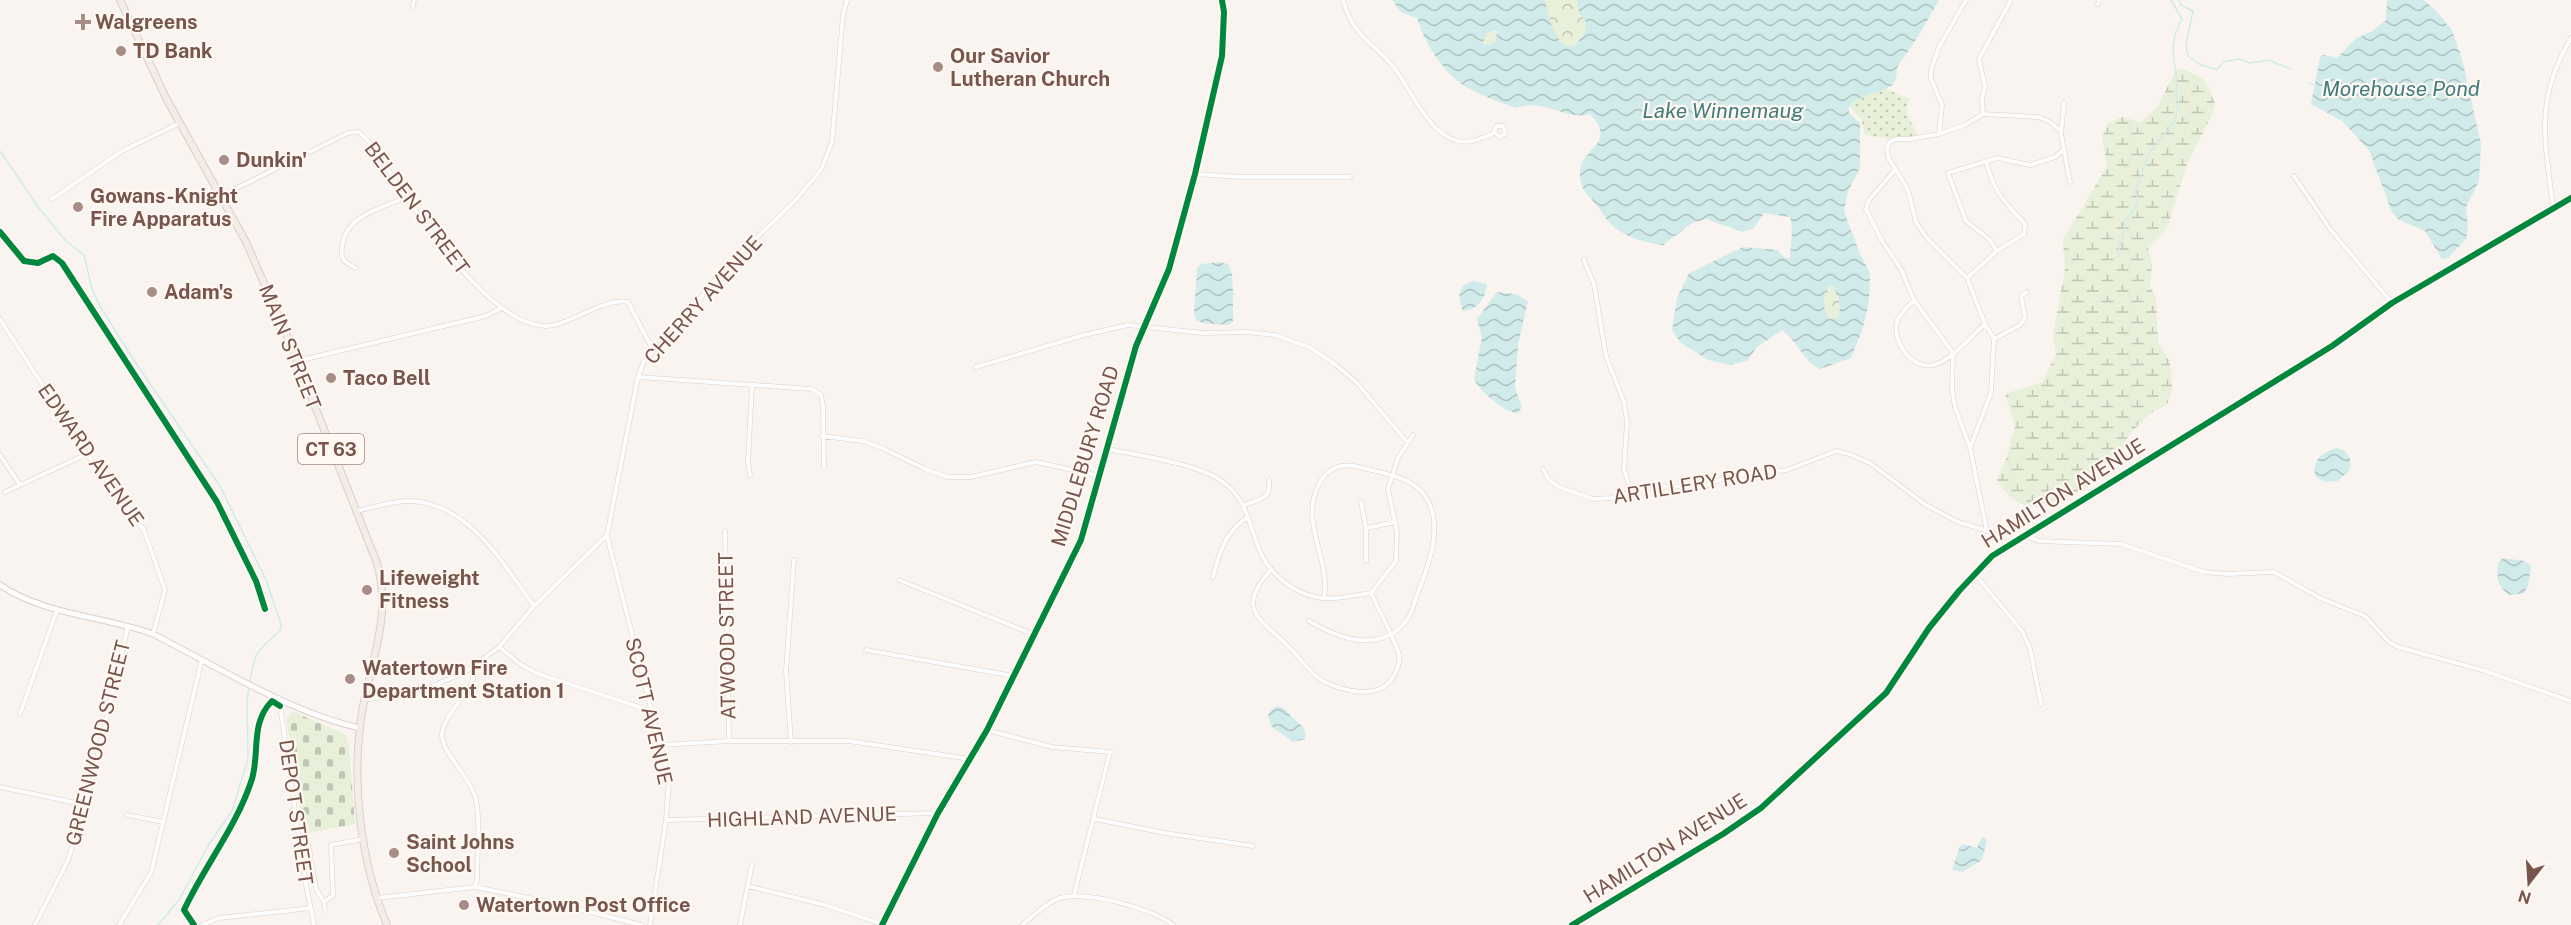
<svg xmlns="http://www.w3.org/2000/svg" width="2571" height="925" viewBox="0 0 2571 925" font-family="'Public Sans',sans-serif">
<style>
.forest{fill:url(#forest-crowns)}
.wetland{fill:url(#wetland-marsh)}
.cemetery{fill:url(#cemetery-stones)}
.park{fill:url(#park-dots)}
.water{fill:url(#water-waves);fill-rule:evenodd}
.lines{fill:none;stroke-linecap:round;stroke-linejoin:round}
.stream{stroke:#d0ebea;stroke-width:1.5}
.minor-casing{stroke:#d8d1cd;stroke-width:5}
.tertiary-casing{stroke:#d8d1cd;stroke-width:7}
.primary-casing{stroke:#dacfcb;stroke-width:8}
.minor{stroke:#fefdfd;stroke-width:4}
.tertiary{stroke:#fefdfd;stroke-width:5}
.primary{stroke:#f3ede6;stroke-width:6}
.cycleway-casing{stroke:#fff8f2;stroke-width:10}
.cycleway{stroke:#00873e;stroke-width:6}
.poi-dot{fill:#a68d85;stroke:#fff8f2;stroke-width:2}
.labels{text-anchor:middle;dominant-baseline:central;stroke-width:4.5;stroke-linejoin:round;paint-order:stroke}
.shield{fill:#fff8f2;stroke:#a1877e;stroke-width:1.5}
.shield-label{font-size:18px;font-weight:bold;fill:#79564c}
.poi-label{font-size:20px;font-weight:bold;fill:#79564c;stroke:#fff8f2;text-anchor:start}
.street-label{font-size:20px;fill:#79564c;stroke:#fff8f2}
.water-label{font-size:21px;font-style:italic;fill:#3f7c7e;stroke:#fff8f2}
</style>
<defs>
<pattern id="forest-crowns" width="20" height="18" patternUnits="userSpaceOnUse" patternTransform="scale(1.5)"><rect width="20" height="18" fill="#e8f0da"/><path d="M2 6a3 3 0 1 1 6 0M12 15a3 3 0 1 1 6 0" fill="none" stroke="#c1c5b3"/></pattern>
<pattern id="wetland-marsh" width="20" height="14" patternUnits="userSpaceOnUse" patternTransform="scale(1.5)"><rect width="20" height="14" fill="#e8f0da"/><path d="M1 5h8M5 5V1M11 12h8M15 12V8" fill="none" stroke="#c1c5b3"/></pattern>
<pattern id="cemetery-stones" width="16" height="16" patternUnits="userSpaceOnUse" patternTransform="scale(1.5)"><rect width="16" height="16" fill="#e8f0da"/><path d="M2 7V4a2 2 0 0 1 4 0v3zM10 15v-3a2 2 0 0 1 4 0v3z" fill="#c1c5b3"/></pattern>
<pattern id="park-dots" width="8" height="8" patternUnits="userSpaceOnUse" patternTransform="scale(1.5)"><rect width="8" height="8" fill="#e8f0da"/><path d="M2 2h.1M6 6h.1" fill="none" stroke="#c1c5b3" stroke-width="1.8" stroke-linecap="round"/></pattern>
<pattern id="water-waves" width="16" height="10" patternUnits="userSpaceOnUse" patternTransform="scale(1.5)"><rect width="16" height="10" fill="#d0ebea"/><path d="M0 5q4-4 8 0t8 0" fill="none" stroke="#aec1c0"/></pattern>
</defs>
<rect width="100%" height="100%" fill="#f9f4ef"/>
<!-- forest -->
<path class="forest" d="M1545,0h32l2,13 7,9 -1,10 -9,13 -8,2c-16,-10 -19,-30 -23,-47z
M1494,30l3,6 -2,6 -5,3 -8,-1 5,-11z
M1828,286h4c7,11 10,20 6,32l-9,1c-6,-12 -7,-22 -1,-33z"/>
<!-- wetland -->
<path class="wetland" d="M2177,69h6l19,9 7,10 6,16 -3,11 -25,49 -20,64 -19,19 4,18 -2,21 6,12 2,44 11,18 3,15v14l-4,14 -20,12 -20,21 -5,14 -20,14 -3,13 -3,4c-35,23 -73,45 -100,-1l9,-21 9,-33 -10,-32 37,-12 14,-27 -3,-19 12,-67 -2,-29 44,-74 -5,-28 5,-14 15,-7 19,5 16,-15z"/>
<!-- cemetery -->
<path class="cemetery" d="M292,711l54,24 3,11 6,78 -51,10 -18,-117z"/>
<!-- park -->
<path class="park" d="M1886,89l24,10c-8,13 2,25 9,37l-12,5 -42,-6 -3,-14 -12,-15 3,-6z"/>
<!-- water -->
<path class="water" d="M1392,0h153c4,17 7,37 23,47l8,-2 9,-13 1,-10 -7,-9 -2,-13h362c-12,22 -25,44 -40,64 -4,6 0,15 -7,21 -10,9 -36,8 -44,24l2,5 10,9v45l-12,23 -4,20 16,43 10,19 -1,28 -6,27 -12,30 -31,11c-17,-8 -21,-26 -38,-39l-25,17 -10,14 -17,4 -22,-5 -28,-18 -8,-12 5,-32 12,-25 54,-26 35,3 6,7 6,2c0,-12 4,-31 0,-42l-26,-4 -10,15 -11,4 -37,-13 -14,4 -29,22c-20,-3 -41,-8 -55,-24 -5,-6 -8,-13 -14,-19 -8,-9 -14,-14 -14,-28 -1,-26 39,-30 10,-60 -29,7 -43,-17 -75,-6 -17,-7 -34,-12 -49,-21 -22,-13 -42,-45 -49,-69l-16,-6zM1494,30l3,1 -2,11 -5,3 -8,-1 5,-11zM1828,286h4c7,11 10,20 6,32l-9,1c-6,-11 -7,-22 -1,-33z
M2387,0h37l12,11 16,19 10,29 19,85 -2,37 -13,26 2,21 -2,11 -18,19 -6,1 -17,-28 -26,-11 -7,-8 -23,-62 -27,-29 -31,-17 9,-47 4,-2 13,3 18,-19 17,-8 14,-11z
M1220,262l8,2 4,10 1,19 3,2h-3v26l-5,4 -25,-2 -7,-3 -2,-6 3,-45 4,-5z
M1474,281l13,3c-1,13 -10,27 -24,27 -6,-14 -5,-27 11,-30z
M1497,292l19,2 12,7 -10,44 -3,43 7,19 -4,6c-13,0 -39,-22 -44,-34l8,-42 -5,-18z
M2336,448c9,0 19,12 13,22 -2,4 -8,7 -11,11l-13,1 -10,-6c-2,-18 6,-22 21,-28z
M2503,558l22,3 6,5 -3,20 -4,7 -14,2c-12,-6 -14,-20 -12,-32z
M1278,706c9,2 9,7 15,12 8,7 14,10 12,21l-12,3 -22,-16 -3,-11 5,-7z
M1982,837l5,3 -5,20 -20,12 -10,-2 8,-24 4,-2 13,4z"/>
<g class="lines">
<!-- stream -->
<path class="stream" d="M2179,0l2,5 12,6 -7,33 2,12 11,8 18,6 6,-8 16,-3 11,4 18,-3 23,9
M2309,83l6,2
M0,151l39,57 27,33 18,14 8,34 9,19 32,51 87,127 46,94 15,44 -1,7c-22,19 -26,21 -30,51
M2119,257c-3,-13 9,-22 5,-35l14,-18 -2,-14 9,-27 5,-11 25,-31 4,-20 -3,-4c4,-32 -12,-46 6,-78l-11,-19
M158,925l21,-25 30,-56 23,-33 16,-52 -1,-58 2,-14"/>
<defs>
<path id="minor" d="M1343,0c12,41 30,40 52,69 19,25 41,84 81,71 4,-2 14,-4 17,-7 2,-2 2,-5 4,-7h6l2,8 -5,3 -6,-5
M2098,4l1,-4
M413,6l1,-6
M2064,103l-3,31 9,48
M1983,114l-1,-15 3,-12 -6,-28 32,-59
M1939,134l3,-29 -11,-26v-9l8,-23 27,-47
M1895,170l-26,30 -3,9 16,32 19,28 13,31 39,53 -1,36 3,18 15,41 17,83
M1195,174l47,3h108
M2294,176l36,53 62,74
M221,196l127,-63 11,-1 12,12c32,48 112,180 174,182 25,0 56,-28 83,-24l25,48
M52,199l70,-48 58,-28
M2553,208c-8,-69 -19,-107 18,-170
M1997,251l-7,-11 -24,-19 -18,-48 49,-15 33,7 25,-8 8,-7
M1584,260l10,24 12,72 18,46 3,20 -3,47 7,23
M356,268c-11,-5 -16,-9 -14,-21 3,-32 40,-39 65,-50
M1967,278l30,-27 27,-17 1,-10c-22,-24 -31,-31 -39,-63
M1914,300c-6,6 -15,15 -17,22 -5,20 15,48 37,43 19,-6 36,-28 51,-41
M0,319l87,135 57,76 21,60 -12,44
M1994,339l26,-14 5,-7 -4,-22 6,-4
M297,361l189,-45 15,-8
M976,367l108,-32 44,-10 75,8 44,-1 28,3 36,13 25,17 21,18 50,59
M638,377l174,12 9,6 2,11 1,61
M822,436l41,5 17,6 45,22 23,8h23l65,-15 64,14
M1970,448l21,-55 3,-54 -9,-15 -18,-46 -41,-41 -10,-15 -8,-32 -20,-33 -1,-9 3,-6 6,-3h14l29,-5 26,-9 18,-11 56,3 11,5 11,9
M1108,449c31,7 90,14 115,33 24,18 25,40 36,67 9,23 32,43 57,48 17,4 38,-2 55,-4l25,-32 1,-29 -9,-43 10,-31 15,-23
M0,455l20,30
M1543,469l6,11 10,7 34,12 18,-1 37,-11 57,-1 25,-10 57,-6 49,-19 13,3 21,9 56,42 32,17 34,10 16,13
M750,475l-2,-14 4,-75
M5,492l82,-38
M1361,502l5,26v33
M1244,505c16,-6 27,-5 25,-25
M356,511c17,-3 38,-11 55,-10 59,3 92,63 123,105
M1367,528l28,-6
M725,531l4,210
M2024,535l15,6 82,3 83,28 24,2 46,-2 48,27 43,17 24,26 9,5 84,23 89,31
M607,536l62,243 -3,41 -16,105
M1271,570c-38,41 -8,50 20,79 11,11 18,24 32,32 20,10 56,20 70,-4 4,-5 7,-15 6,-22 -2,-12 -22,-48 -28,-62
M1975,574l47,57 8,17 11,56
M1213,577c6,-24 13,-47 35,-60
M899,580l136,55
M1309,621c27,16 65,31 92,6 10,-9 12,-21 16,-32 12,-30 30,-76 4,-104 -15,-15 -39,-18 -58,-23 -20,-6 -36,-1 -45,18 -18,38 13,75 6,111
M499,647l21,17 16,9 115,38
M866,650l148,26
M474,667c4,26 -32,43 -32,69 1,17 27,41 33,60 6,20 2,61 2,83l-2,8
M279,698l26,182 9,45
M365,700l62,-12 34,-14 13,-8 25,-19 35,-41 73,-71 31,-158 6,-16 27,-27 53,-65 70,-67 27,-32 11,-28 11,-127 4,-15
M20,714l37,-104
M987,730l65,17 58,5 -36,143
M791,742l-5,-71 8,-111
M661,745l68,-4h120l121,18
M0,787l86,18
M127,815l37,7
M1095,819l70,14 88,13
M666,820l272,-7
M299,843h9l8,46 8,13 1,8
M748,886l77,19 57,19
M377,898l98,-11 84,17 82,21
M324,902l9,-7 -2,-50 32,-6
M35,925l33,-65 18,-55 42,-179
M119,925l32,-52 51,-214
M202,925l17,-7 92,-10
M740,925l12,-61
M1022,925c10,-8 21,-19 33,-25 24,-12 98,8 118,25"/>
<path id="tertiary" d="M0,585c44,30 103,31 153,49 63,32 138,79 207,94
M882,925l56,-112 49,-83 94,-190 55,-194 33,-77 26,-95 27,-118 2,-44 -2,-12
M1572,925l151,-91 38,-26 125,-115 43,-65 30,-37 33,-35 340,-210 60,-43 179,-105"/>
<path id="primary" d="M120,0l46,98 80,144 39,89 92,232c15,55 -6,96 -15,149 -11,70 -2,148 25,213"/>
</defs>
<!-- minor casing -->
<use href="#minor" class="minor-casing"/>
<!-- tertiary casing -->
<use href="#tertiary" class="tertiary-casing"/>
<!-- primary casing -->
<use href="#primary" class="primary-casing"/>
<!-- minor -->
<use href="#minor" class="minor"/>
<!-- tertiary -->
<use href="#tertiary" class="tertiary"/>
<!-- primary -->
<use href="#primary" class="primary"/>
<defs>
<path id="cycleway" d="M0,232l24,29 14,2 15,-7 9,7 155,239 39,79 9,28
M194,925l-10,-15c21,-45 53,-84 68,-131 8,-27 -2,-56 20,-78l8,5
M882,925l56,-112 49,-83 94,-190 55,-194 33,-77 26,-95 27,-118 2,-44 -2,-12
M1572,925l151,-91 38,-26 125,-115 43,-65 30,-37 33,-35 340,-210 60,-43 179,-105"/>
</defs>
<!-- cycleway casing -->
<use href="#cycleway" class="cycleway-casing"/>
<!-- cycleway -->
<use href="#cycleway" class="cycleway"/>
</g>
<!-- markers -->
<g class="poi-dot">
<path d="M80 13h6v6h6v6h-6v6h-6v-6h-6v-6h6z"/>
<circle cx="121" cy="51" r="6"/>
<circle cx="938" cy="67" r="6"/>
<circle cx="224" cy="160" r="6"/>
<circle cx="78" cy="207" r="6"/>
<circle cx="152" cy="292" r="6"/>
<circle cx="331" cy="378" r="6"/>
<circle cx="367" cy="590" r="6"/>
<circle cx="350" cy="679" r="6"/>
<circle cx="394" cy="853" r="6"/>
<circle cx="464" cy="905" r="6"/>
</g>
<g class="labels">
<!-- shield labels -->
<rect class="shield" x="298" y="434" width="66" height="30" rx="4.5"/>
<g class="shield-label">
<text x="331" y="449">CT 63</text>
</g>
<!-- poi labels -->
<g class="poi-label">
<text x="95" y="22">Walgreens</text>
<text x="133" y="51">TD Bank</text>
<text x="950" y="56">Our Savior<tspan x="950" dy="23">Lutheran Church</tspan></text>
<text x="236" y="160">Dunkin'</text>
<text x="90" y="196">Gowans-Knight<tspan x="90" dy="23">Fire Apparatus</tspan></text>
<text x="164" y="292">Adam's</text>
<text x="343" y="378">Taco Bell</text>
<text x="379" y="578">Lifeweight<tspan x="379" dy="23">Fitness</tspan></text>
<text x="362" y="668">Watertown Fire<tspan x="362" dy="23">Department Station 1</tspan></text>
<text x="406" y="842">Saint Johns<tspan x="406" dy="23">School</tspan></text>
<text x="476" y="905">Watertown Post Office</text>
</g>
<!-- street labels -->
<g class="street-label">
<text transform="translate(417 208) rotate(53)">BELDEN STREET</text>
<text transform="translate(703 300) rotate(-48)">CHERRY AVENUE</text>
<text transform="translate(290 347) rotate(68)">MAIN STREET</text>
<text transform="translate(91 455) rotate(55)">EDWARD AVENUE</text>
<text transform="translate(1085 456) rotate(-73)">MIDDLEBURY ROAD</text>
<text transform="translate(1695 484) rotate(-9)">ARTILLERY ROAD</text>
<text transform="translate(2063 493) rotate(-32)">HAMILTON AVENUE</text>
<text transform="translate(727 636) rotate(-91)">ATWOOD STREET</text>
<text transform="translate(649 711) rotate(77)">SCOTT AVENUE</text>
<text transform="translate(98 743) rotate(-76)">GREENWOOD STREET</text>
<text transform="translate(296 812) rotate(82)">DEPOT STREET</text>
<text transform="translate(802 817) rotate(-2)">HIGHLAND AVENUE</text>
<text transform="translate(1665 848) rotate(-32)">HAMILTON AVENUE</text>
</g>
<!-- water labels -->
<g class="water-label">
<text x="2401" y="88">Morehouse Pond</text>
<text x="1723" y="110">Lake Winnemaug</text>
</g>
</g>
<!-- north arrow -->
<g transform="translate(2529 883) rotate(197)" stroke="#fff8f2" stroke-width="4.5" paint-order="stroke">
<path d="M0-4.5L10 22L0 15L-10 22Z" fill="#79564c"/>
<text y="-9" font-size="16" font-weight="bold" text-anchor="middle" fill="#79564c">N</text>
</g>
</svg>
